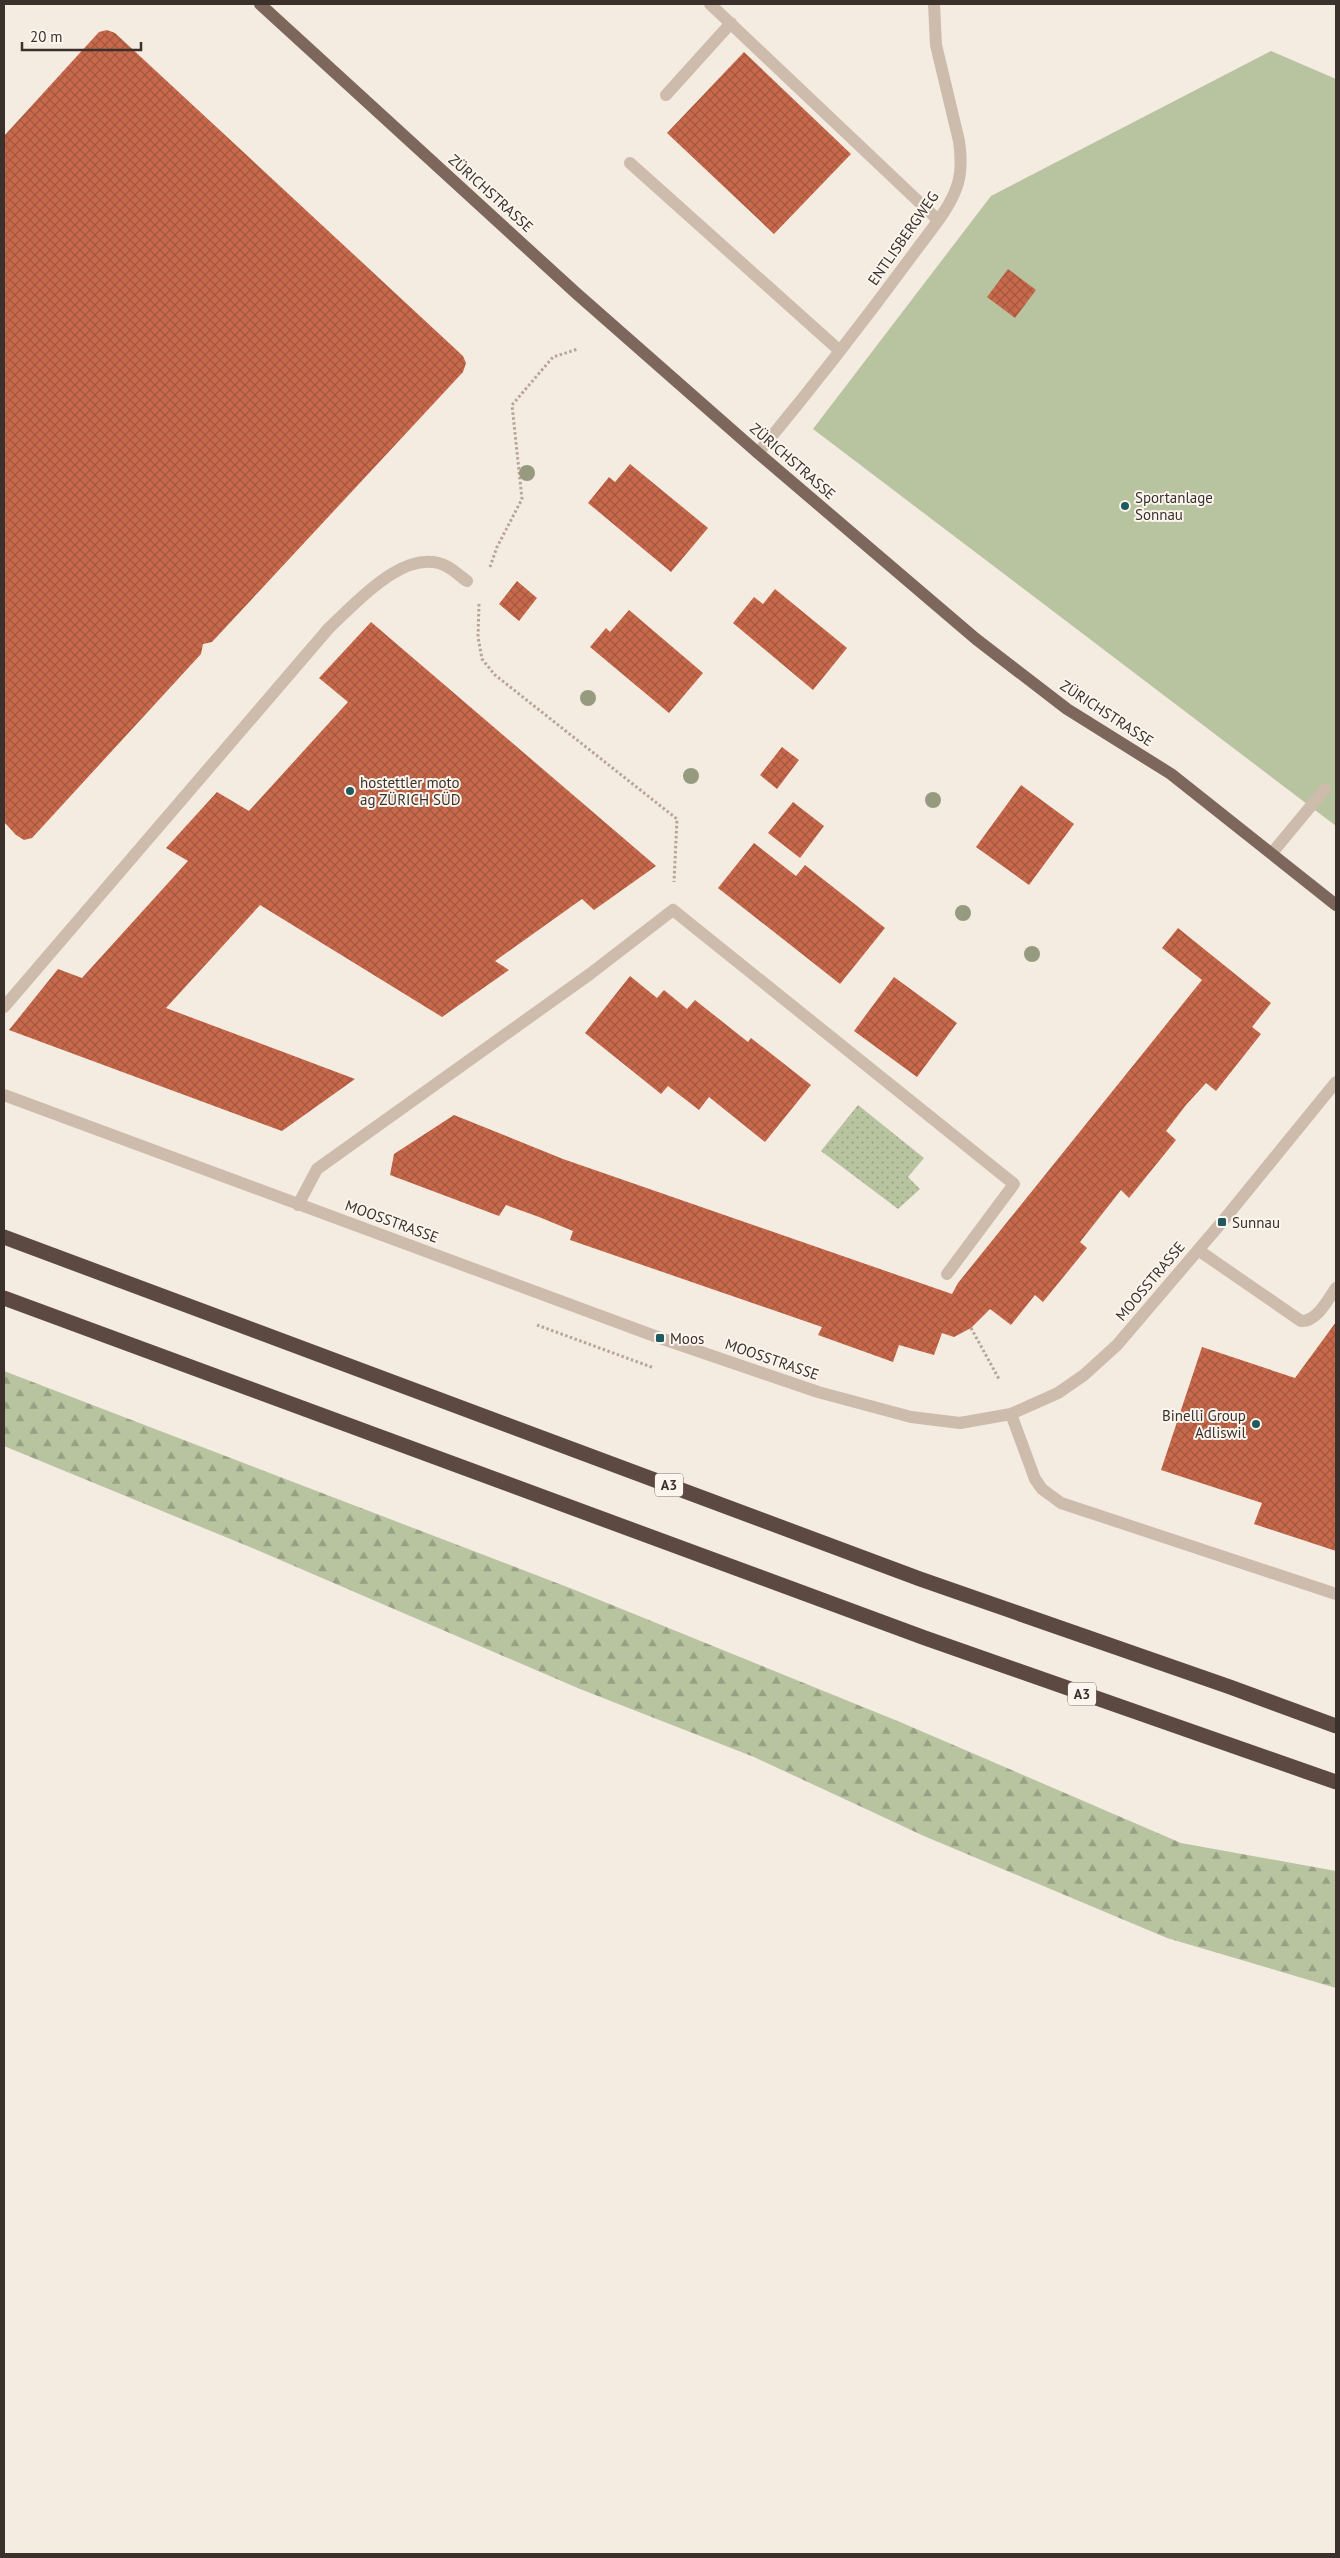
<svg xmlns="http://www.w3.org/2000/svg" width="1340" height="2558" viewBox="0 0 1340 2558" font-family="'PT Sans',sans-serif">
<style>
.grass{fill:url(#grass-dots)}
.forest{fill:url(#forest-firs)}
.pitch{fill:#b8c4a0}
.building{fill:url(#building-cross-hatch)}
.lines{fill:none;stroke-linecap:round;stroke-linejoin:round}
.path{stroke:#b9a596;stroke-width:3;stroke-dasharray:2.5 2.5;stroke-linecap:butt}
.minor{stroke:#cdbbac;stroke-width:12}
.major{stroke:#7d675c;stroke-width:12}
.highway{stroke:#5c4a42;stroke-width:15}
.tree{fill:#969b7f}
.poi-dot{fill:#1f5a5e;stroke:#fbf5ee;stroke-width:2}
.labels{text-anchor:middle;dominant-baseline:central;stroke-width:4;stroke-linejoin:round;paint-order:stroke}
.shield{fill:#fbf5ee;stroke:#756b66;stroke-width:1}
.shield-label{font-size:14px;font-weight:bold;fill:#3b302b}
.street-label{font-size:15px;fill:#3b302b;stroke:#fbf5ee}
.poi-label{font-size:15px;fill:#3b302b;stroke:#fbf5ee;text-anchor:start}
</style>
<defs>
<pattern id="grass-dots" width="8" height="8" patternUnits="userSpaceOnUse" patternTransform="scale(1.25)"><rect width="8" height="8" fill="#b8c4a0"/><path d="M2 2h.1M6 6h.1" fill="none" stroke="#97a083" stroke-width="1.8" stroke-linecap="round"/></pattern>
<pattern id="forest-firs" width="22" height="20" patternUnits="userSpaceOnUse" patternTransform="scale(1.25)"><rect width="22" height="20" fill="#b8c4a0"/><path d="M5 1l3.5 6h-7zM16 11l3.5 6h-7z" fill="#97a083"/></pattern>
<pattern id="building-cross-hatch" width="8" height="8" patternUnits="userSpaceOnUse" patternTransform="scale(1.25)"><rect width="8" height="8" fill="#c8694b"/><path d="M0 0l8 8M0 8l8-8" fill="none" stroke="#a4573f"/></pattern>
</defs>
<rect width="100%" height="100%" fill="#f4ebe1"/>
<!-- grass -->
<path class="grass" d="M858,1105l66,53 -16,19 12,12 -22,20 -77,-58z"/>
<!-- forest -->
<path class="forest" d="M4,1371l571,219 325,132 281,121 155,28v117l-169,-50 -243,-102 -170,-79 -174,-68 -323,-139 -253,-104z"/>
<!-- pitch -->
<path class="pitch" d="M1271,51l65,28v747l-523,-397 178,-233z"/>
<!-- building -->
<path class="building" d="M107,30l8,3 348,323 3,7 -3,9 -251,270 -9,2 -2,10 -169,184 -8,2 -8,-5 -12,-13v-686l95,-104z
M744,52l107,102 -77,80 -107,-101z
M1008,269l28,21 -21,28 -28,-21z
M630,464l78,64 -37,44 -83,-69 21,-26 6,5z
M517,581l20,17 -18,23 -20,-17z
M775,589l72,59 -34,42 -80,-67 21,-26 9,7z
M629,610l74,63 -34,40 -79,-66 16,-19 4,4z
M371,622l285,244 -62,44 -12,-11 -87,62 14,9 -67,47 -182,-112 -94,103 189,71 -73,52 -273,-101 49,-61 24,9 106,-117 -22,-13 51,-56 32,19 99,-109 -29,-24z
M782,747l17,13 -22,29 -17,-14z
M1021,785l53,39 -45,61 -53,-38z
M793,802l31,24 -24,32 -32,-25z
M754,843l42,33 9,-11 80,63 -45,56 -122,-96z
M1178,928l93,75 -19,24 9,7 -45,57 -10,-8 -20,22 -20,26 10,9 -47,58 -8,-8 -41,52 7,6 -44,54 -8,-7 -24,30 -21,-16 -19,19 -17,9 -12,-4 -8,22 -35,-10 -6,17 -75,-27 4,-8 -252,-87 3,-9 -34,-14 -33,-12 -7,11 -109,-41 4,-21 60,-39 109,44 389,135 6,-11 244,-303 -40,-32z
M630,976l27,22 7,-8 23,19 8,-9 53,42 3,-4 60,47 -46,57 -56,-45 -10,13 -31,-24 -7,8 -76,-61z
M894,977l63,46 -40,54 -63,-46z
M1336,1322v229l-82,-27 8,-21 -101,-33 41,-123 93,31z"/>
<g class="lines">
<!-- path -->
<path class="path" d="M490,567l7,-20 25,-48 -10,-94 41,-48 25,-8
M479,604l-1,33 4,22 13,16 182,144 -3,63
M537,1325l117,43
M971,1328l28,51"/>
<!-- minor -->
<path class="minor" d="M710,4l227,215
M666,95l65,-72
M630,163l210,188
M758,453c54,-65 106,-132 156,-200 15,-21 37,-45 44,-70 4,-14 3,-28 1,-42l-23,-96 -2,-41
M1272,853l53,-64
M4,1007l325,-379c27,-25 78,-84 119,-61 7,4 13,10 19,14
M4,1095l656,243 158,54 93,25 49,6 51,-9 47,-21 26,-18 33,-30 105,-123 114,-140
M298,1205l19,-36 273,-195 83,-64 341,274 -67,90
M1198,1250l103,71c16,1 27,-22 35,-33
M1011,1414l24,65 7,10 19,14 275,91"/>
<!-- major -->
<path class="major" d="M260,4l316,289 182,160 218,186 91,70 104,65 165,131"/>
<!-- highway -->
<path class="highway" d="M4,1237l916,342 310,108 106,39
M4,1298l921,340 411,144"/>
</g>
<!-- trees -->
<g class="tree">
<circle cx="527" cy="473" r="8"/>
<circle cx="588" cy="698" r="8"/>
<circle cx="691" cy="776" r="8"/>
<circle cx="933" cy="800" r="8"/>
<circle cx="963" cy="913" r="8"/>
<circle cx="1032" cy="954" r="8"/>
</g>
<!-- markers -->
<g class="poi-dot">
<circle cx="1125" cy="506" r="5"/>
<circle cx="350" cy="791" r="5"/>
<rect x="1217" y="1217" width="10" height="10" rx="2.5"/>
<rect x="655" y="1333" width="10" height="10" rx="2.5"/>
<circle cx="1256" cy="1424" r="5"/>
</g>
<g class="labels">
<!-- shield labels -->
<g class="shield">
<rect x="655" y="1473.5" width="28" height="23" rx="4"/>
<rect x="1068" y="1682.5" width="28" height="23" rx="4"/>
</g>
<g class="shield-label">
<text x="669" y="1485">A3</text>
<text x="1082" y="1694">A3</text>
</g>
<!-- street labels -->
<g class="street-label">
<text transform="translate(491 193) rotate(42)">ZÜRICHSTRASSE</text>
<text transform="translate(903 238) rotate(-55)">ENTLISBERGWEG</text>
<text transform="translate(793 461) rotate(41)">ZÜRICHSTRASSE</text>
<text transform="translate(1107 713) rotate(33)">ZÜRICHSTRASSE</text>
<text transform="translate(392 1221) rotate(20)">MOOSSTRASSE</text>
<text transform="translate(1150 1281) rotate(-50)">MOOSSTRASSE</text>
<text transform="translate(772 1359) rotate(19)">MOOSSTRASSE</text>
</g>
<!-- poi labels -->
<g class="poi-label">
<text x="1135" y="497">Sportanlage<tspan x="1135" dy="17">Sonnau</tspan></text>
<text x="360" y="782">hostettler moto<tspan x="360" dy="17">ag ZÜRICH SÜD</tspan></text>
<text x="1232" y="1222">Sunnau</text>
<text x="670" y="1338">Moos</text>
<text x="1246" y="1415" text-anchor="end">Binelli Group<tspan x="1246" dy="17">Adliswil</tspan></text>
</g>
</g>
<!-- border -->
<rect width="1340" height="2558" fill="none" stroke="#3b302b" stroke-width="10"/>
<!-- scale -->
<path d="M22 42v8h119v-8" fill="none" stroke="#3b302b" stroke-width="2.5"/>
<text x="30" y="42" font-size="15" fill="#3b302b" stroke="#fbf5ee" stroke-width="4" paint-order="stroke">20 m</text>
</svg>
